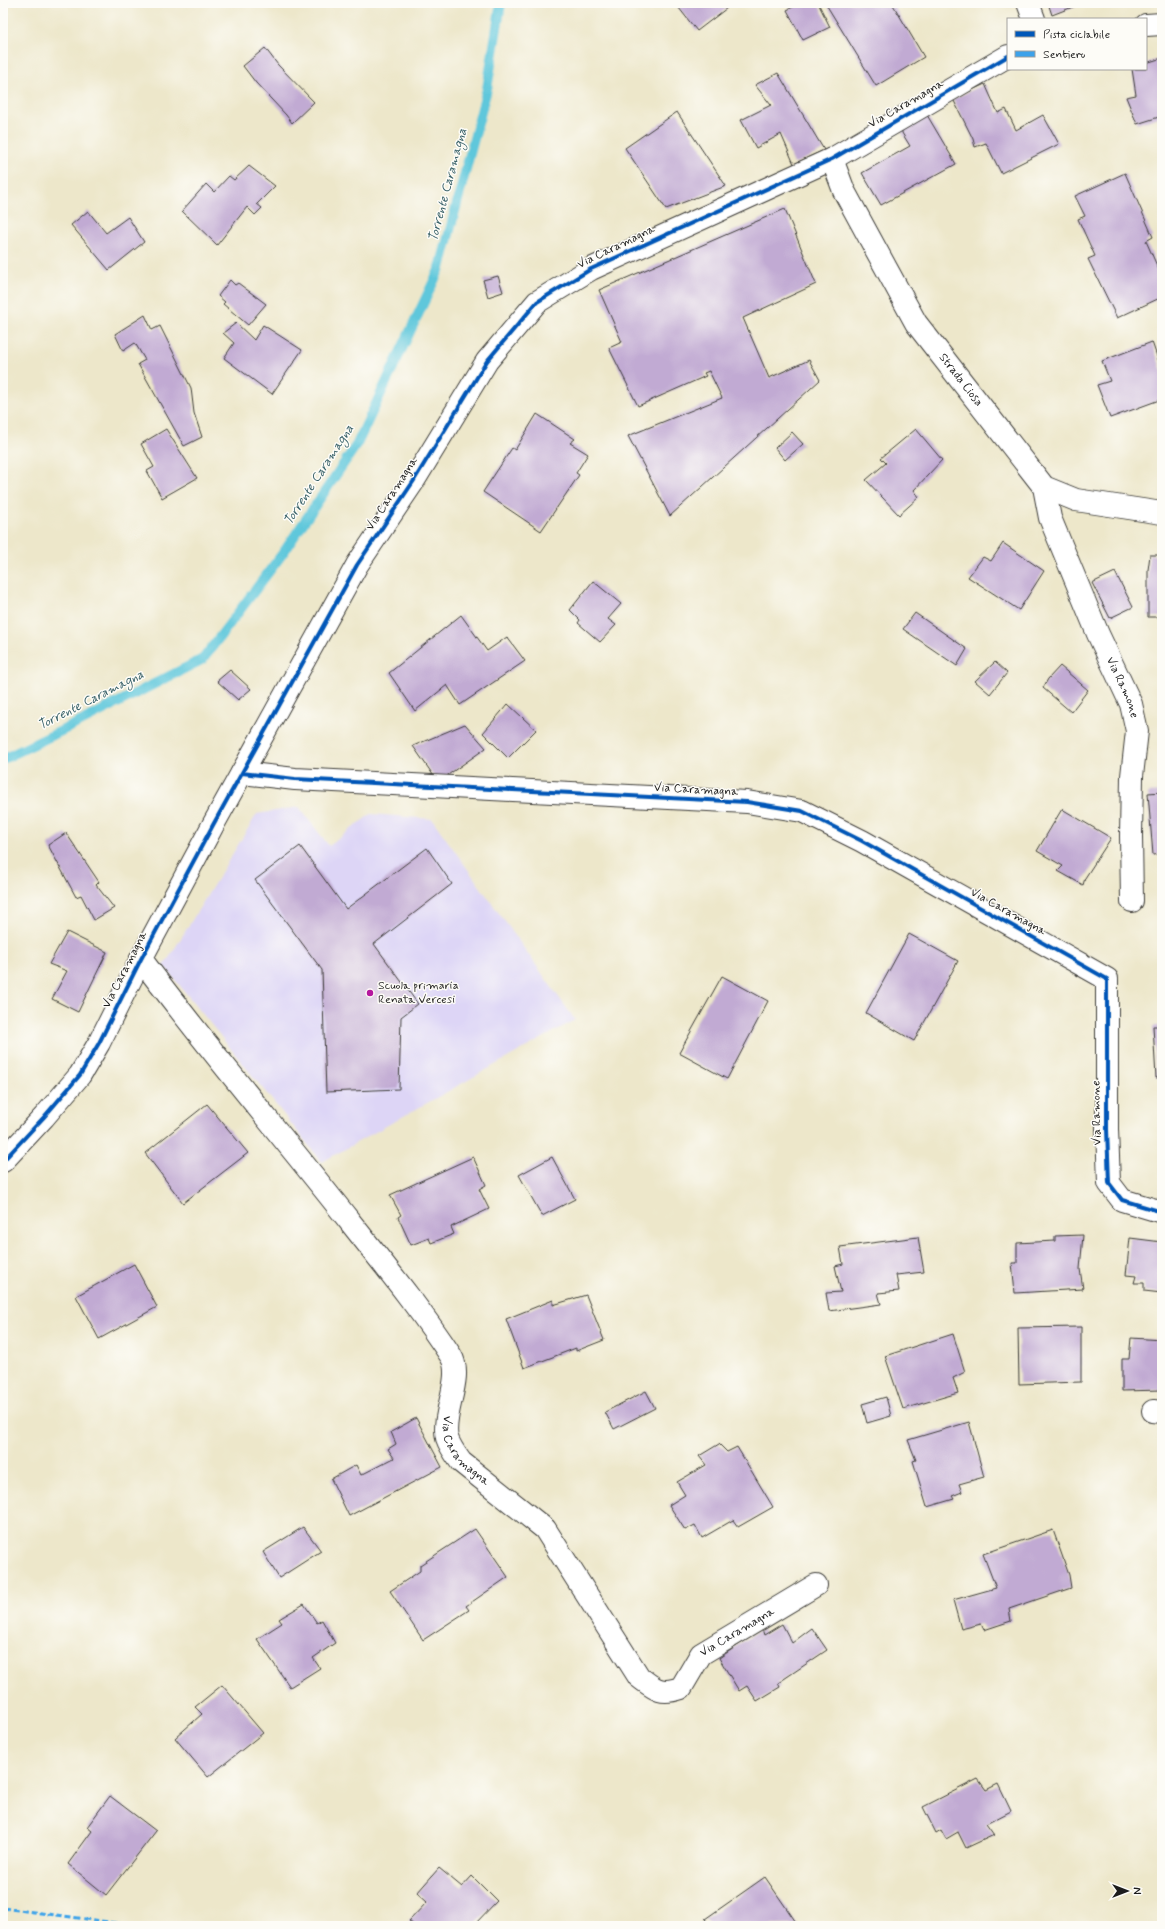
<svg xmlns="http://www.w3.org/2000/svg" width="1165" height="1929" viewBox="0 0 1165 1929" font-family="Mynerve,sans-serif">
<style>
.built{fill:#ddd5f6}
.lines{fill:none;stroke-linecap:round;stroke-linejoin:round}
.stream{stroke:#5fc7db;stroke-width:10}
.building{fill:#c1aad3}
.minor-casing{stroke:#3b3a36;stroke-width:24}
.tertiary-casing{stroke:#3b3a36;stroke-width:24}
.minor{stroke:#fff;stroke-width:22}
.tertiary{stroke:#fff;stroke-width:22}
.quiet{stroke:#3da2ea;stroke-width:3;stroke-dasharray:6 3;stroke-linecap:butt}
.cycleway-casing{stroke:#fdfcf7;stroke-width:6}
.cycleway{stroke:#0057b8;stroke-width:4}
.poi-dot{fill:#b5179e;stroke:#fdfcf7;stroke-width:1.5}
.labels{text-anchor:middle;dominant-baseline:central;stroke-width:3;stroke-linejoin:round;paint-order:stroke}
.street-label{font-size:12px;fill:#1c1c1c;stroke:#fdfcf7}
.poi-label{font-size:12px;fill:#1c1c1c;stroke:#fdfcf7;text-anchor:start}
.water-label{font-size:13px;font-style:italic;fill:#376068;stroke:#fdfcf7}
</style>
<rect width="100%" height="100%" fill="#fdfcf7"/>
<filter id="ink" filterUnits="userSpaceOnUse"><feTurbulence type="fractalNoise" baseFrequency=".025" numOctaves="2"/><feDisplacementMap in="SourceGraphic" scale="8" xChannelSelector="R" yChannelSelector="G"/><feConvolveMatrix kernelMatrix="1 2 1 2 8 2 1 2 1" color-interpolation-filters="sRGB"/></filter>
<filter id="wash" filterUnits="userSpaceOnUse"><feTurbulence type="fractalNoise" baseFrequency=".012" numOctaves="4" result="noise"/><feDisplacementMap in="SourceGraphic" scale="16" xChannelSelector="R" yChannelSelector="G"/><feGaussianBlur stdDeviation="0.9" result="paint"/><feColorMatrix in="noise" values="0 0 0 0 0 0 0 0 0 0 0 0 0 0 0 0 0 1.4 0 .05"/><feComposite in="paint" operator="in"/></filter>
<g filter="url(#wash)">
<rect width="100%" height="100%" fill="#ede7ca"/>
<!-- built -->
<path class="built" d="M299,807l30,39 42,-32 61,5 143,201 -253,142 -158,-196 93,-152z"/>
<g class="lines">
<!-- stream -->
<path class="stream" d="M3,759l81,-39 119,-61 80,-106 74,-109 83,-176 47,-179 14,-86"/>
</g>
<g id="blocks">
<!-- building -->
<path class="building" d="M675,3h47l5,5 -30,23z
M801,3h17l12,24 -27,13 -16,-30z
M833,3h59l32,54 -48,29 -49,-80z
M1048,3h35l-31,12z
M265,48l13,17 36,37 -22,21 -6,-8 -30,-32 -13,-17z
M1162,58v58l-25,8 -11,-27 10,-2 -4,-26h14v-6z
M778,73l46,77 -30,14 -13,-30 -25,14 -15,-28 30,-15 -16,-20z
M985,84l13,29 8,-4 10,21 27,-15 16,29 -58,29 -15,-30 -11,4 -2,-8 -20,-40z
M677,112l49,74 -60,23 -41,-61z
M927,115l29,49 -75,41 -19,-32 48,-27 -8,-13v-4z
M249,166l26,20 -18,18 5,4 -7,7 -8,-8 -30,38 -35,-34 24,-27 8,8 15,-16 5,4z
M1125,173l28,64 -7,4 16,36v20l-45,21 -29,-59 7,-3 -17,-37 7,-3 -10,-20z
M785,209l31,75 -73,34 26,60 40,-18 11,20 -150,136 -42,-80 94,-38 -13,-27 -5,2 2,3 -68,30 -29,-58 13,-6 -23,-52z
M88,211l18,22 22,-16 16,25 -35,28 -38,-45z
M498,276l5,16 -15,5 -5,-17z
M230,280l5,5 3,-2 28,21 -18,21 -25,-21 2,-2 -7,-6z
M145,315l7,15 8,-4 31,62 3,25 8,24 -18,9 -46,-82 7,-4 -10,-17 -12,8 -8,-17z
M236,323l18,17 9,-15 39,25 -30,44 -48,-36 10,-15 -11,-10z
M1152,342l10,29v28l-52,19 -13,-33 13,-4 -8,-20z
M537,414l38,25 -5,4 18,11 -12,19 3,2 -38,56 -58,-39 29,-44 3,2z
M166,429l31,49 -35,20 -15,-27 7,-4 -13,-23z
M916,429l26,31 -28,30 5,7 -20,18 -33,-35 20,-17 -5,-5z
M792,432l11,12 -18,16 -10,-12z
M1003,543l41,28 -25,39 -51,-33 15,-20 8,4z
M1150,555h12v62h-14v-47z
M1115,572l18,35 -23,11 -18,-35z
M593,581l28,23 -13,15 8,6 -16,17 -22,-19 2,-3 -10,-10z
M915,613l52,36 -10,17 -54,-37z
M461,615l26,36 20,-14 18,24 -65,44 -13,-20 -32,26 -26,-38z
M995,662l12,11 -17,21 -15,-13z
M1060,666l28,24 -17,22 -28,-24 5,-9z
M230,670l21,19 -13,11 -21,-19z
M508,704l28,26 -28,28 -25,-25z
M465,724l21,24 -48,34 -25,-36z
M1162,792v62l-9,1 -5,-62z
M1062,809l49,29 -26,40 -2,7 -25,-14 5,-5 -26,-15z
M66,833l33,49 -3,3 18,23 -20,12 -13,-25 -5,2 -28,-52z
M300,846l46,63 81,-61 25,36 -78,60 44,60 -17,13 -2,72 -73,3 -4,-122 -67,-90z
M67,932l40,20 -29,60 -26,-13 15,-28 -18,-7z
M909,934l49,27 -44,80 -48,-28z
M722,976l46,25 -41,78 -48,-26z
M1153,1026h9v51l-6,1z
M207,1104l41,49 -65,50 -38,-50z
M473,1157l13,28 -7,4 10,20 -38,18 3,7 -23,9 -2,-5 -18,7 -13,-28 3,-2 -11,-20z
M552,1157l23,42 -33,17 -23,-41z
M1083,1235l-3,34 3,20 -68,4 -3,-30h5v-20l38,-2v-5z
M918,1237l6,35 -28,3 3,16 -21,2 3,11 -52,7 -3,-18 15,-1 -6,-26 8,-2 -3,-17z
M1130,1238l32,4v51l-18,-2v-8h-10l2,-7 -10,-1z
M134,1264l23,43 -58,32 -23,-43z
M586,1295l18,45 -28,11v-3l-52,20 -18,-49 47,-19v5z
M1081,1327v55l-62,2 -1,-56z
M953,1334l12,38 -12,6 5,15 -55,16 -18,-53z
M1131,1338l31,2v50l-40,1v-32h7z
M646,1391l9,17 -41,21 -9,-17z
M886,1397l5,19 -24,7 -5,-19z
M416,1418l26,49 -93,49 -18,-37 25,-14 5,10 33,-17 -6,-9 8,-5 -5,-12z
M969,1422l15,55 -25,7 3,8 -10,4 2,3 -27,8 -14,-46 3,-1 -8,-20z
M719,1444l8,8 10,-5 36,60 -35,20 -5,-7 -31,18 -7,-13 -10,5 -16,-25 16,-10 -8,-13 29,-17 -7,-9z
M303,1527l18,24 -42,27 -16,-26z
M475,1529l33,48 -42,29 3,4 -46,30 -33,-49 30,-20v-6z
M1053,1530l16,45 2,13 -62,21 2,12 -27,9 -3,-6 -20,5 -8,-29 43,-12 -13,-34z
M304,1604l13,19 5,-3 13,23 -22,15 7,10 -30,19 -33,-48 25,-16 -3,-4z
M782,1624l10,19 20,-15 15,22 -49,33 2,4 -23,14 -10,-15 -8,5 -20,-33 43,-29 2,6z
M222,1685l41,48 -55,44 -33,-39 27,-24 -7,-7z
M978,1779l8,11 12,-6 13,27 -25,13 8,11 -28,13 -8,-16 -12,7 -5,-9 -5,3 -13,-26z
M110,1796l46,35 -50,64 -38,-31 24,-33 -5,-4z
M439,1868l23,19 10,-11 25,25 -24,25h-58l-6,-5 18,-19 -10,-9z
M765,1877l33,48 -87,1 -6,-7z"/>
</g>
</g>
<g filter="url(#ink)">
<use href="#blocks" fill-opacity="0" stroke="#3b3a36" stroke-width="1"/>
<g class="lines">
<defs>
<g id="minor">
<path d="M1146,25l16,-1"/>
<path id="s1" d="M832,159l12,32 72,132 128,164 32,13 86,13"/>
<path id="s2" d="M1044,487l6,31 48,116 33,70 6,27 -5,45 -1,60 1,65"/>
<path d="M242,773l53,6 452,23 55,9 60,30 245,138v150l2,54 13,17 40,12"/>
<path id="s3" d="M141,959c67,90 140,175 210,264 34,43 70,87 100,133 13,21 -10,59 -4,82 3,9 9,17 14,24l84,67 94,148c16,12 21,18 42,11l20,-34 115,-69"/>
<path d="M1153,1411l9,1"/>
</g>
<path id="tertiary" d="M1028,3l6,16
M3,1161l41,-44 36,-42 19,-32 42,-84 72,-134 144,-260 56,-83 74,-121 50,-59 54,-33 241,-110 176,-103"/>
</defs>
<!-- minor casing -->
<use href="#minor" class="minor-casing"/>
<!-- tertiary casing -->
<use href="#tertiary" class="tertiary-casing"/>
<!-- minor -->
<use href="#minor" class="minor"/>
<!-- tertiary -->
<use href="#tertiary" class="tertiary"/>
<!-- quiet -->
<path class="quiet" d="M3,1908l136,18"/>
<defs>
<path id="cycleway" d="M242,773l53,6 452,23 55,9 60,30 245,138v150l2,54 13,17 40,12
M3,1161l41,-44 36,-42 19,-32 42,-84 72,-134 144,-260 56,-83 74,-121 50,-59 54,-33 241,-110 176,-103"/>
</defs>
<!-- cycleway casing -->
<use href="#cycleway" class="cycleway-casing"/>
<!-- cycleway -->
<use href="#cycleway" class="cycleway"/>
</g>
</g>
<!-- markers -->
<circle class="poi-dot" cx="370" cy="993" r="4"/>
<g class="labels">
<!-- street labels -->
<g class="street-label">
<text transform="translate(906 104) rotate(-30)">Via Caramagna</text>
<text transform="translate(616 247) rotate(-26)">Via Caramagna</text>
<text stroke="none"><textPath href="#s1" startOffset="257">Strada Ciosa</textPath></text>
<text transform="translate(392 494) rotate(-57)">Via Caramagna</text>
<text stroke="none"><textPath href="#s2" startOffset="216">Via Ramone</textPath></text>
<text transform="translate(696 790) rotate(3)">Via Caramagna</text>
<text transform="translate(1008 912) rotate(29)">Via Caramagna</text>
<text transform="translate(125 970) rotate(-63)">Via Caramagna</text>
<text transform="translate(1097 1113) rotate(-91)">Via Ramone</text>
<text stroke="none"><textPath href="#s3" startOffset="607">Via Caramagna</textPath></text>
<text stroke="none"><textPath href="#s3" startOffset="1026">Via Caramagna</textPath></text>
</g>
<!-- poi labels -->
<g class="poi-label">
<text x="378" y="986">Scuola primaria<tspan x="378" dy="14">Renata Vercesi</tspan></text>
</g>
<!-- water labels -->
<g class="water-label">
<text transform="translate(448 185) rotate(-75)">Torrente Caramagna</text>
<text transform="translate(319 475) rotate(-57)">Torrente Caramagna</text>
<text transform="translate(91 700) rotate(-27)">Torrente Caramagna</text>
</g>
</g>
<!-- margin -->
<rect width="1165" height="1929" fill="none" stroke="#fdfcf7" stroke-width="16"/>
<!-- legend -->
<rect x="1007" y="18" width="140" height="52" fill="#fdfcf7" stroke="#a3a29f"/>
<rect x="1015" y="31" width="20" height="6" fill="#0057b8" stroke="#a3a29f"/>
<text x="1043" y="38" font-size="12" fill="#1c1c1c">Pista ciclabile</text>
<rect x="1015" y="51" width="20" height="6" fill="#3da2ea" stroke="#a3a29f"/>
<text x="1043" y="58" font-size="12" fill="#1c1c1c">Sentiero</text>
<!-- north arrow -->
<g transform="translate(1127 1891) rotate(90)" stroke="#fdfcf7" stroke-width="3" paint-order="stroke">
<path d="M0-3L7 15L0 10L-7 15Z" fill="#1c1c1c"/>
<text y="-6" font-size="11" font-weight="bold" text-anchor="middle" fill="#1c1c1c">N</text>
</g>
</svg>
